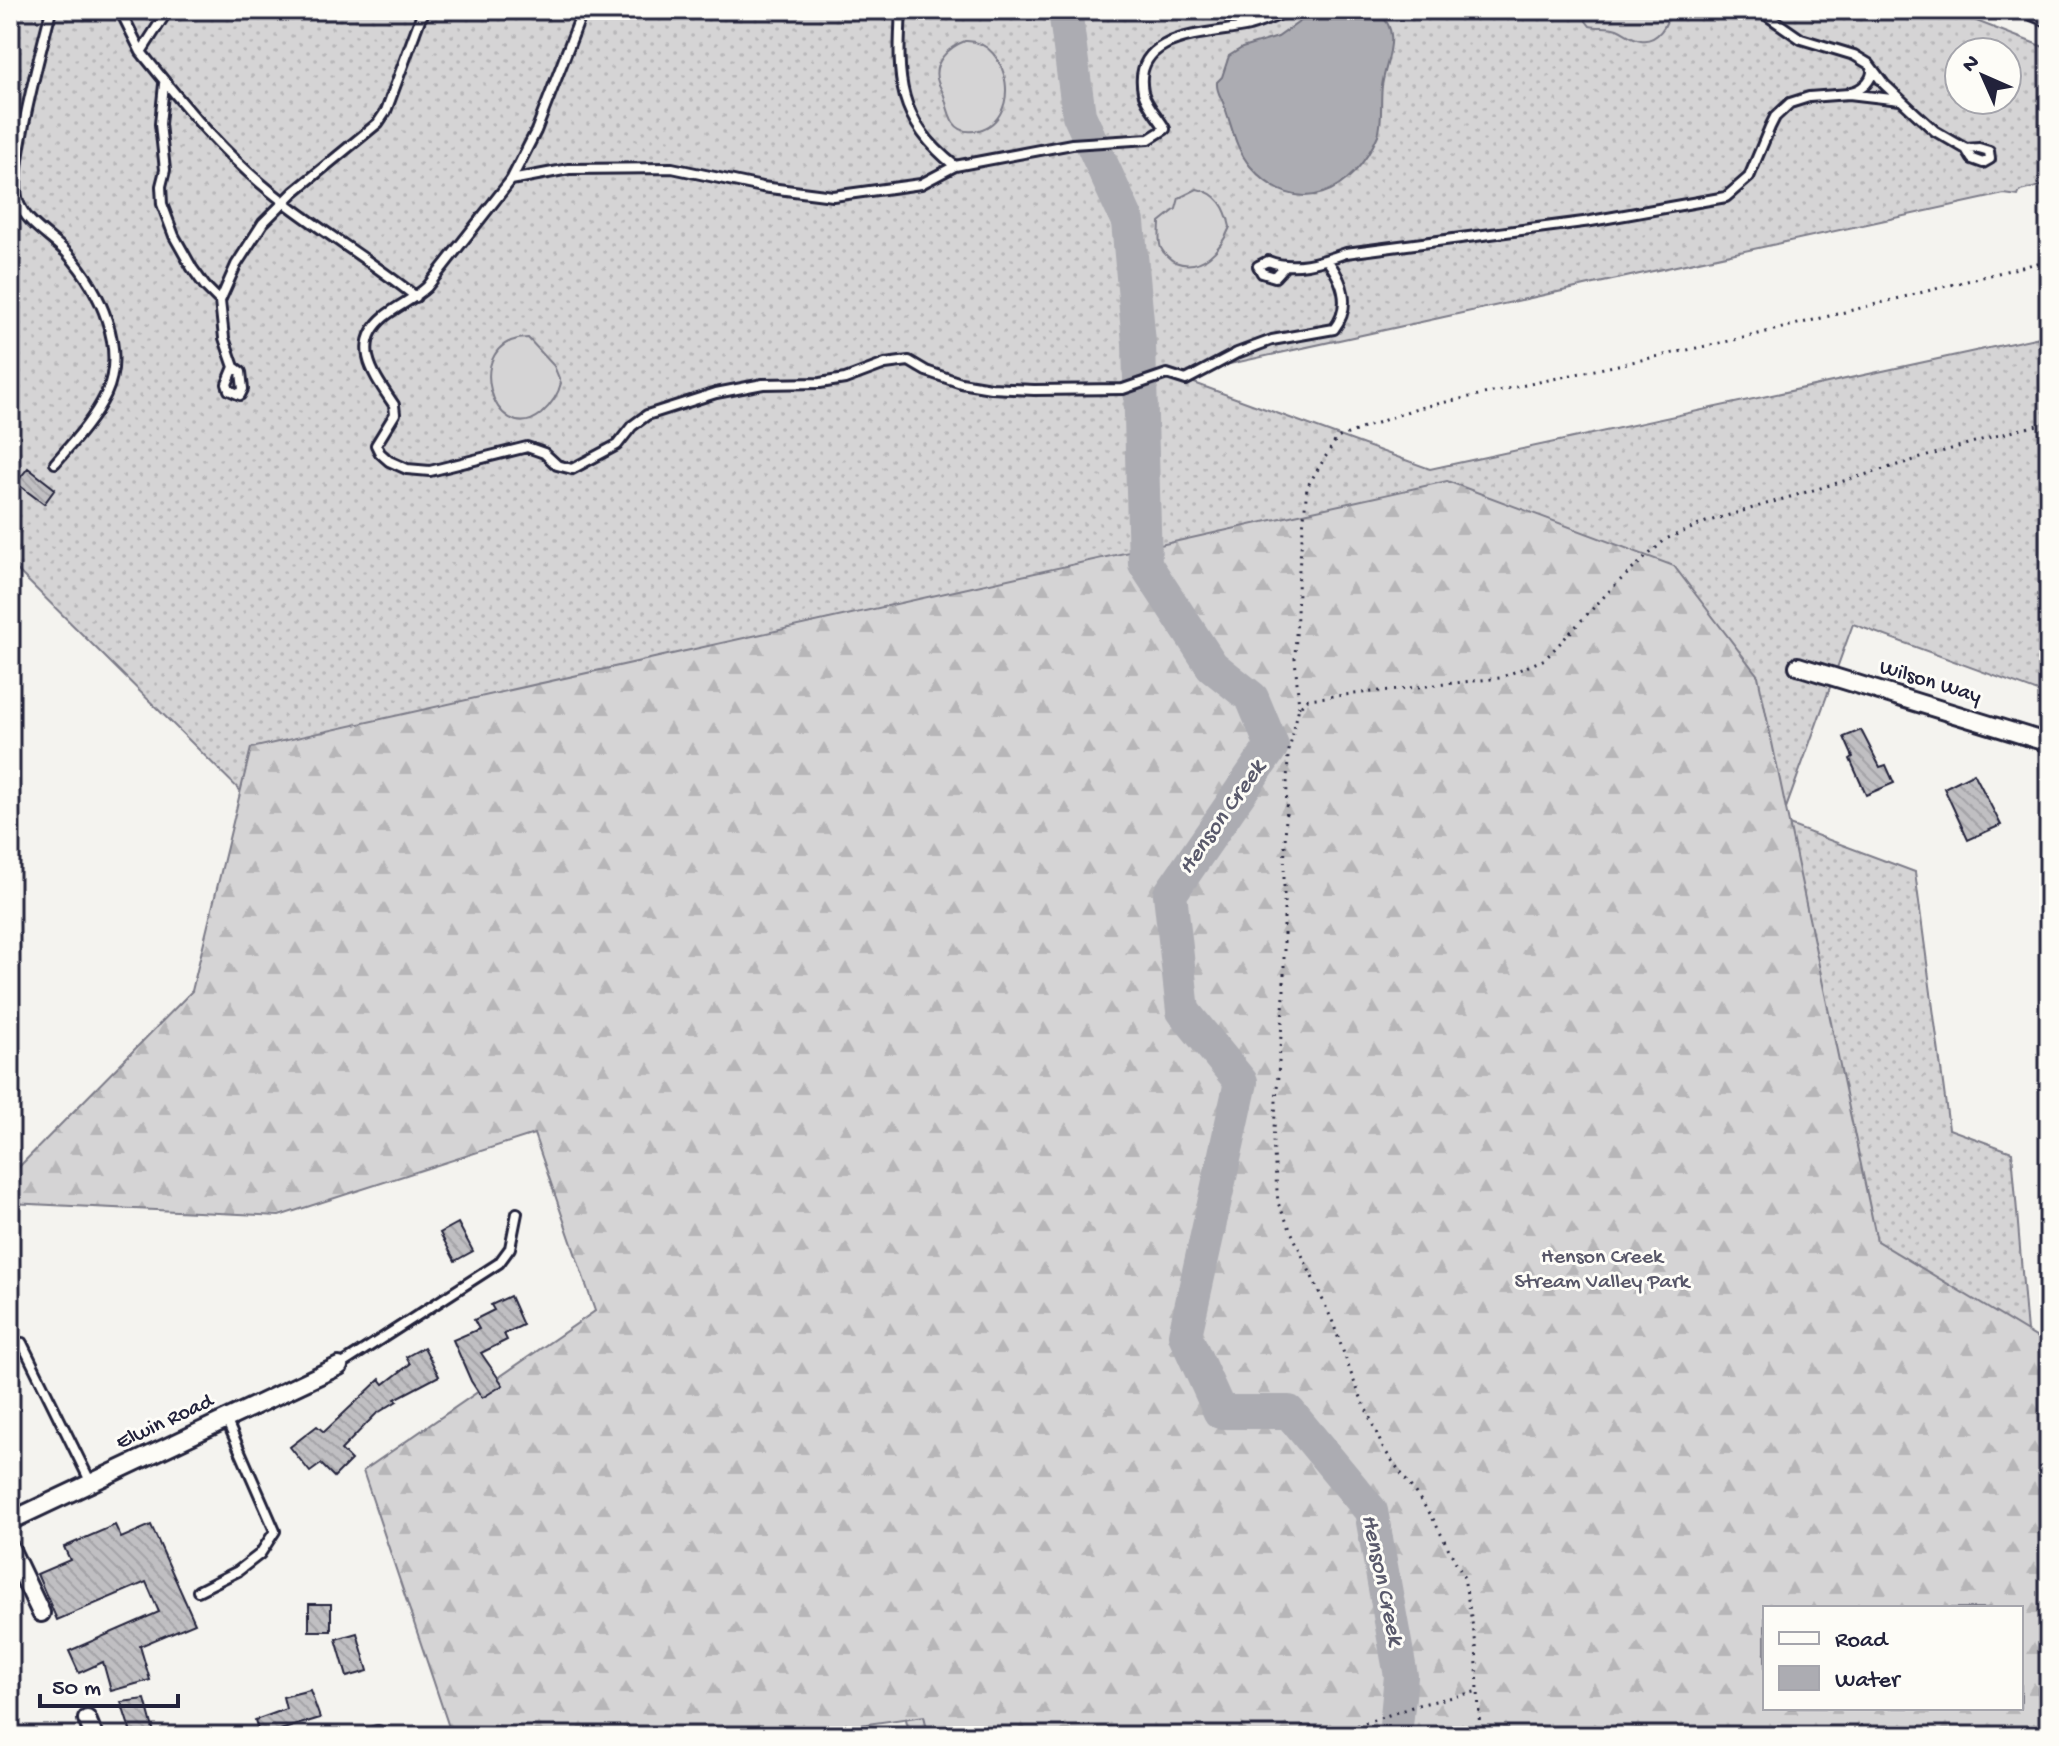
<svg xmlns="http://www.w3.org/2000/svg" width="2059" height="1746" viewBox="0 0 2059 1746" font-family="'Gochi Hand',sans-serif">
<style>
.grass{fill:url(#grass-dots);stroke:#7c7b88;stroke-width:2;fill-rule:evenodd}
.forest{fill:url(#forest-firs);stroke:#7c7b88;stroke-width:2;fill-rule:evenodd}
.pitch{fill:#d5d4d5;stroke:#7c7b88;stroke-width:2}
.water{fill:#acacb2;stroke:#757582;stroke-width:2}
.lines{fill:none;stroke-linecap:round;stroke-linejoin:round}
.river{stroke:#acacb2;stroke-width:34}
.building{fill:url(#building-back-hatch);stroke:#22223b;stroke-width:2}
.service-casing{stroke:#22223b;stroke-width:14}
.minor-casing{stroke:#22223b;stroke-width:22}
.tertiary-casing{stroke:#22223b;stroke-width:26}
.path{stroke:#22223b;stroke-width:3;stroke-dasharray:2 6;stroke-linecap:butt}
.service{stroke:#fdfcf7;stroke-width:8}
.minor{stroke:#fdfcf7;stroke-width:16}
.tertiary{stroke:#fdfcf7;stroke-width:20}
.labels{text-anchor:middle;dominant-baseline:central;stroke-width:6;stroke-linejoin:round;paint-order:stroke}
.street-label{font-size:22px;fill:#22223b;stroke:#fdfcf7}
.park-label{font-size:22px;fill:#585769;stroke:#fdfcf7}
.water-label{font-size:24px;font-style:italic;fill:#59596b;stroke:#fdfcf7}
</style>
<defs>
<pattern id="grass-dots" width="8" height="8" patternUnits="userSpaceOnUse" patternTransform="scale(2)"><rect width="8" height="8" fill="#d5d4d5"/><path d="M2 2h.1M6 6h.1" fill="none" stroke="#b7b6b8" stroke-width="1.8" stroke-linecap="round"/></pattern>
<pattern id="forest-firs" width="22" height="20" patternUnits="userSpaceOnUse" patternTransform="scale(2)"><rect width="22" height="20" fill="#d5d4d5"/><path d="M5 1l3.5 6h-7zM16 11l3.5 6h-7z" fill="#b7b6b8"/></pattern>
<pattern id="building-back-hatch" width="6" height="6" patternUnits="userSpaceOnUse" patternTransform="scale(2)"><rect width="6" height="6" fill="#c0bfc2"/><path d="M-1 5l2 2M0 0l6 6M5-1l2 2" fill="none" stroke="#a5a4a8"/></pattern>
</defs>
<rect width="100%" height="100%" fill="#f4f3ef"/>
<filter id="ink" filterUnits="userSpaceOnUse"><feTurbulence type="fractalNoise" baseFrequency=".0125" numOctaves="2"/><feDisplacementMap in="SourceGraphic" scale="16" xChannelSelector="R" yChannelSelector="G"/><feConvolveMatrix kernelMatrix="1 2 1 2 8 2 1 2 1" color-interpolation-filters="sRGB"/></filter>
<g filter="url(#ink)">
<!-- grass -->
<path class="grass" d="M10,10h1938l101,39v135l-29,7 -2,5 -14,-2 -829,182 255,93 619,-134v361l-196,-72 -72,198 134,50 34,257 63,23 37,444v52l-28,-40h-256v100l246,28h-1101l-79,-335 -464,-485 -357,-353zM1959,52h48v48h-48z"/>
<!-- forest -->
<path class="forest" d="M1447,481l227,85 84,110 119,565 172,104v391h-1120l-5,-20 -142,20h-330l-89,-265 232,-160 -61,-177 -255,82 -269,-13v-27l182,-185 59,-243zM1765,1608h256v100h-256z"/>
<!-- pitch -->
<path class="pitch" d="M1586,10h82c1,15 -11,32 -27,30 -10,-1 -16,-8 -24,-11 -9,-3 -18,-1 -27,-3l-4,-5z
M965,41c46,-2 59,83 9,90 -21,3 -25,-16 -29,-32 -1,-6 -5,-11 -7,-17 -7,-19 11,-35 27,-41z
M1197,189c21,4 29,19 33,38 -9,22 -28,45 -55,35 -5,-3 -11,-8 -14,-14 -3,-7 -1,-18 -1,-26l16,-13 3,-11z
M528,338l26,28 7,17c-3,13 -10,22 -20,31 -47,37 -82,-75 -13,-76z"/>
<!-- water -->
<path class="water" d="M1316,10c13,0 52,-4 61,2 27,19 8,50 5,74 -2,15 1,35 -4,49 -25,59 -81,86 -128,31 -15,-18 -18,-40 -26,-61 -3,-9 -8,-13 -7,-23l5,-5 7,-21 13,-8 36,-11z"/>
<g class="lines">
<!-- river -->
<path class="river" d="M1065,10l14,105 49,107 11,121 6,221 67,102 40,32 20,48 -102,148 13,117 58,71 -56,253 35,77h69l82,99 30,165 -6,60"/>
</g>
<!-- building -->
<path class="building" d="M28,468l27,21 -11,15 -28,-21z
M1861,730l19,37 6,-2 8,18 -28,12 -16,-36 3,-2 -9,-20z
M1974,773l27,52 -33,15 -24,-52z
M458,1223l15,28 -18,10 -15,-28z
M510,1296l13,29 -19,9 3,6 -26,13 22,32 -21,13 -11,-17 -18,-41 26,-11 -5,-9 20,-10 -3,-5z
M424,1347l15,29 -44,23 2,2 -21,13 -35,36 10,10 -17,17 -13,-13 -11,8 -20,-25 27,-21 7,6 56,-53 4,5 26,-20 -4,-7z
M115,1525l6,13 30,-13 44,98 -55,23 10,34 -39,11 -8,-29 -24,11 -10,-22 90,-39 -13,-30 -89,38 -20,-46 33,-14 -6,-13z
M309,1604h22v27h-22z
M357,1633l11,38 -21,6 -11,-38z
M310,1690l10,28 -60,18 -5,-16 31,-11 -3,-12z
M145,1699l10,37h-23l-11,-34z"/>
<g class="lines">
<defs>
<path id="service" d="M51,10c-9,38 -43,159 -33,191 7,22 35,37 50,53 32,36 59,94 38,140 -13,27 -32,47 -51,69
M120,10l21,42
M168,10l-27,42c34,42 67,84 107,120 51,47 114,81 168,125
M583,10l-47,121 -25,49 -84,107c-13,12 -28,18 -42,29 -35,29 -11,59 9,89l1,9 -19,31 4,8 9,8 18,8 23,2 97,-24 17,6 13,12 15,4 45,-24 15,-19 15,-11 69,-22 47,-9 57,-1 25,-4 40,-15 24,-3 17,10 35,12 30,5 43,2 89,-1 44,-15 19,6 51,-27 35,-13 62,-11c18,-23 9,-48 -7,-69
M901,10c-4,69 -4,110 54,156l117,-22 77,-5 16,-10c-6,-12 -18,-22 -22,-37 -12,-61 68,-57 106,-66 14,-4 27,-10 41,-16
M1759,10l42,29 53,16 15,9 15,20 31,29 20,18 31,18 6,10 11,4 7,-4 -1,-8 -10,-3 -13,1
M164,84l-4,40 5,46 -4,16 1,18 12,32 18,32 13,18 15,15 4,37 10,29 -7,17 2,6 11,5 3,-6 -2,-17 -7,-5
M1851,92c11,-2 22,-12 21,-23
M511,180l58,-11 103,-1 90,19 71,9 88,-12 34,-18
M1284,267l-9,10 -13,-4 -4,-7 10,-5c25,10 53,1 78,-8l245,-32 135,-24 23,-20 21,-50 5,-10 15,-14 19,-6 40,-3 51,6
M220,301l16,-36 27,-42 31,-31 84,-69 8,-12 34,-92 6,-9
M22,1343l69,140
M339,1366l160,-103 11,-15 7,-35
M198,1591l40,-20 22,-17 15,-23 -49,-112"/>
<path id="minor" d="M1798,666l251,77
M10,1521l329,-155
M10,1548l31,65
M87,1719l7,17
M374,1736l4,-1"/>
<path id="tertiary" d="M2035,10l14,6"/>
</defs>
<!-- service casing -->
<use href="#service" class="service-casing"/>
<!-- minor casing -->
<use href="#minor" class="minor-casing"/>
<!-- tertiary casing -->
<use href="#tertiary" class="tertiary-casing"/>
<!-- path -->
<path class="path" d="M1299,707l-4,-49 4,-89 8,-82 30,-49 77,-29 329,-71 306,-78
M1327,1736l91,-31 61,-14
M1480,1736l-4,-92 -12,-66 -33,-63 -48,-67 -30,-69 -21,-59 -54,-117 -5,-62 11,-145v-121l4,-120 11,-48 9,-8 192,-21 45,-19 70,-74 51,-46 40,-17 282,-84 61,-16"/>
<!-- service -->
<use href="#service" class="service"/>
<!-- minor -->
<use href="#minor" class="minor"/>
<!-- tertiary -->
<use href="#tertiary" class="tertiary"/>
</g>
</g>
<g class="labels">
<!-- street labels -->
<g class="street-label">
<text transform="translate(1930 683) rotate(17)">Wilson Way</text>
<text transform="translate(165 1423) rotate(-25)">Elwin Road</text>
</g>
<!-- park labels -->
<g class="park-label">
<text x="1602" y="1258">Henson Creek<tspan x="1602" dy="25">Stream Valley Park</tspan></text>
</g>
<!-- water labels -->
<g class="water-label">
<text transform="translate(1223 818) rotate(-55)">Henson Creek</text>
<text transform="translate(1381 1580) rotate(78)">Henson Creek</text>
</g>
</g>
<!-- margin -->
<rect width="2059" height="1746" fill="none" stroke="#fdfcf7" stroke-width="40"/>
<rect x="20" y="20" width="2019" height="1706" fill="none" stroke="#22223b" stroke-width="3" filter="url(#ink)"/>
<!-- legend -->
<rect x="1763" y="1606" width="260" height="104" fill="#fdfcf7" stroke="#a5a5ac" stroke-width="2"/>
<rect x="1779" y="1632" width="40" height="12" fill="#fdfcf7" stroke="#a5a5ac" stroke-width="2"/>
<text x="1835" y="1646" font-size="24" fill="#22223b">Road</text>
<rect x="1779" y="1666" width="40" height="24" fill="#acacb2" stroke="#a5a5ac" stroke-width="2"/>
<text x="1835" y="1686" font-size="24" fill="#22223b">Water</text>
<!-- north arrow -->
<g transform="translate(1983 76) rotate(315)"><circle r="38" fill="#fdfcf7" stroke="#a5a5ac" stroke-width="2"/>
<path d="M0-6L14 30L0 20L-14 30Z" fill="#22223b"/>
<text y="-12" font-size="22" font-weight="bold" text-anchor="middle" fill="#22223b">N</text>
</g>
<!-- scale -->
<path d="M40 1694v12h138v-12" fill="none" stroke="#22223b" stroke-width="4"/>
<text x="52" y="1694" font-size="24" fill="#22223b" stroke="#fdfcf7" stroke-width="6" paint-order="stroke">50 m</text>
</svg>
